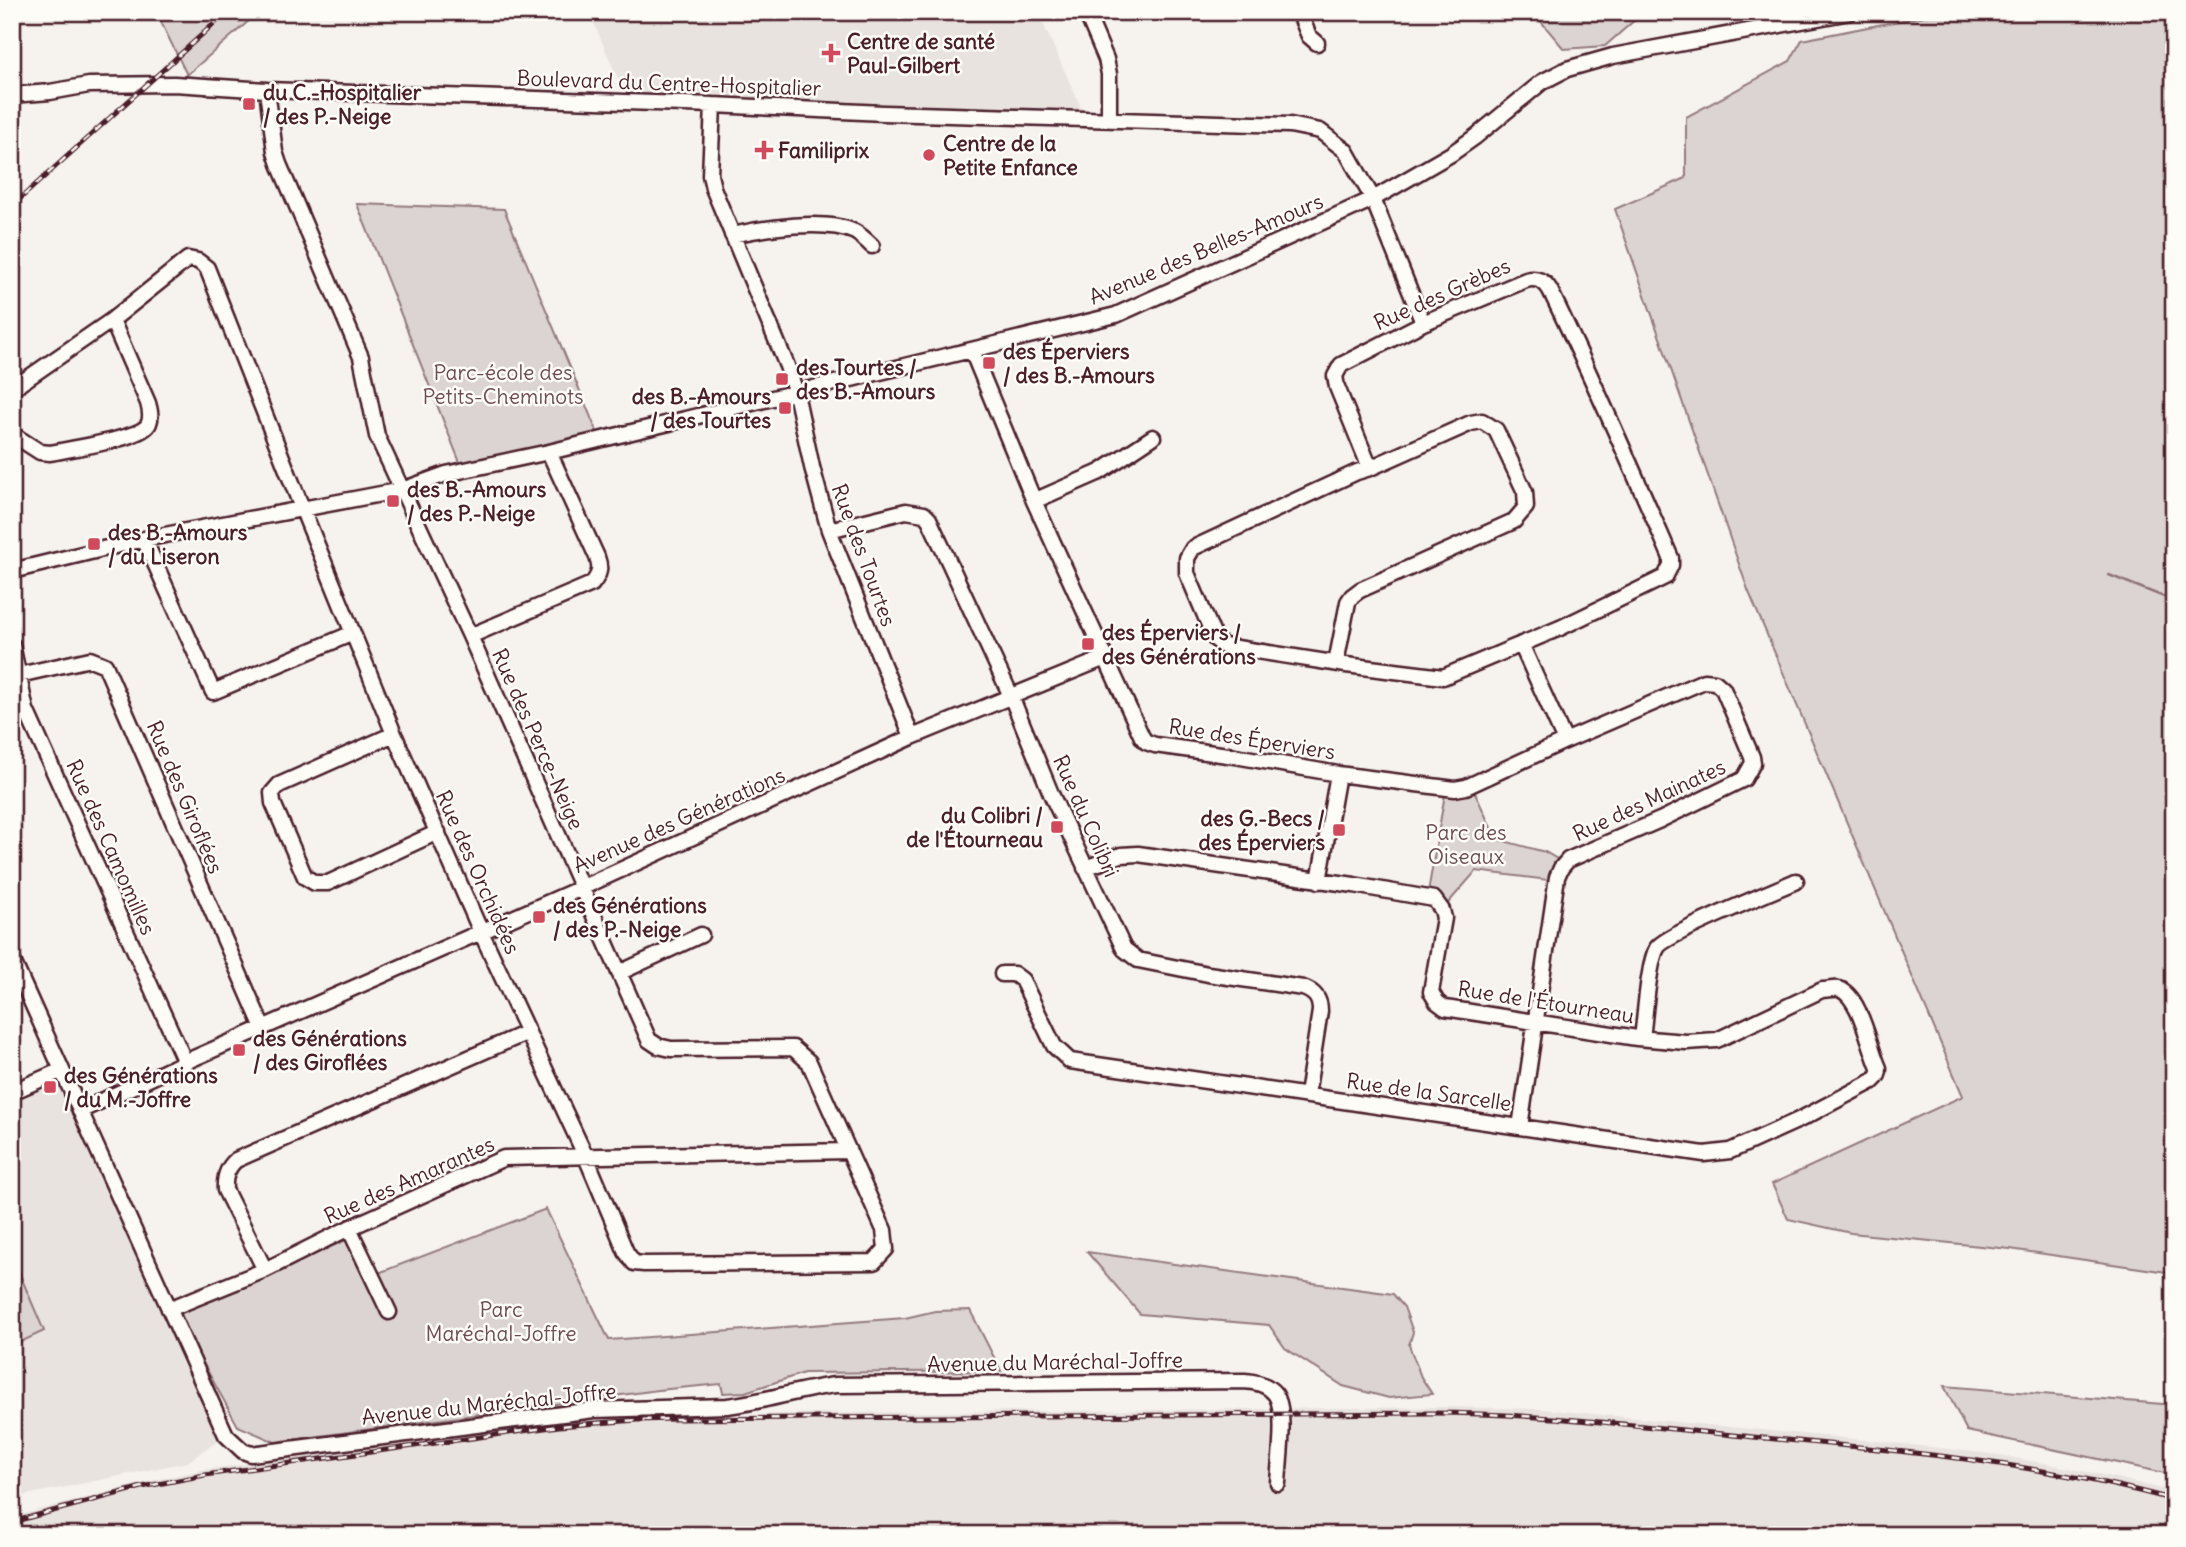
<svg xmlns="http://www.w3.org/2000/svg" width="2186" height="1547" viewBox="0 0 2186 1547" font-family="Delius,sans-serif">
<style>
.built{fill:#e9e3e0}
.green{fill:#dcd4d2;stroke:#937a7e;stroke-width:2}
.lines{fill:none;stroke-linecap:round;stroke-linejoin:round}
.stream{stroke:#8e7378;stroke-width:2.5}
.minor-casing{stroke:#4a1f2b;stroke-width:19}
.minor{stroke:#fdfcf7;stroke-width:14}
.rail-casing{stroke:#4a1f2b;stroke-width:5}
.rail{stroke:#fdfcf7;stroke-width:2.5;stroke-dasharray:8;stroke-linecap:butt}
.poi-dot{fill:#d1495b;stroke:#fdfcf7;stroke-width:2.5}
.labels{text-anchor:middle;dominant-baseline:central;stroke-width:5;stroke-linejoin:round;paint-order:stroke}
.poi-label{font-size:21px;font-weight:bold;fill:#4a1f2b;stroke:#fdfcf7;text-anchor:start}
.street-label{font-size:21px;fill:#4a1f2b;stroke:#fdfcf7}
.park-label{font-size:21px;fill:#6e4c55;stroke:#fdfcf7}
</style>
<rect width="100%" height="100%" fill="#f6f3ef"/>
<filter id="ink" filterUnits="userSpaceOnUse"><feTurbulence type="fractalNoise" baseFrequency=".0143" numOctaves="2"/><feDisplacementMap in="SourceGraphic" scale="14" xChannelSelector="R" yChannelSelector="G"/><feConvolveMatrix kernelMatrix="1 2 1 2 8 2 1 2 1" color-interpolation-filters="sRGB"/></filter>
<g filter="url(#ink)">
<!-- built -->
<path class="built" d="M589,12h449l45,100 -459,-19z
M62,1070l164,365 -38,27 -176,36v-406z
M1451,1407l91,2 344,33 98,11 71,12 62,13 57,14v43h-1194l-31,-4 -75,-1 -39,5h-823v-18l142,-37 47,-10 352,-48 46,-4 223,-5z"/>
<!-- green -->
<path class="green" d="M156,12h103l-72,63z
M1533,12h111l-39,34 -41,3z
M1944,12h230v1261l-164,-24 -159,-16 -63,-14 -16,-35 191,-88 -215,-506 -133,-381 71,-31v-61l104,-56 12,-21z
M357,204l147,5 96,230 -137,31z
M1471,784l25,55 49,13 19,11 -8,18 -80,-10 -34,39 -15,-12 19,-110z
M546,1209l63,131 296,-22 30,-7 35,-1 31,61 -197,2 -59,19 -22,1 -2,-9 -63,6 -383,52 -37,-16 -62,-112 170,-74 22,37z
M1087,1252l306,42 11,13 9,25 -4,13 12,32 11,17 -43,4 -46,-12 -58,-38 -16,-23 -129,-11z
M18,1270l26,61 -32,15v-74z
M1944,1386l230,19v70l-207,-44z"/>
<g class="lines">
<!-- stream -->
<path class="stream" d="M2109,575l65,26"/>
<defs>
<path id="minor" d="M1086,12l20,47 3,15v44
M1299,12l10,24 8,7
M12,95l38,-3 39,-7 85,-1 93,6 446,15 171,8 406,12 30,6 26,20 27,48 50,124
M713,105l-3,70 3,13 74,178 9,27 16,74 17,63 83,207
M732,235c32,-7 93,-17 123,-3 7,4 12,9 17,14
M972,351l62,150 108,236 4,5 9,3 80,11 103,18 117,15 11,-2 99,-46 139,-60 11,1 8,7 29,68 1,6 -9,16 -84,41 -92,40 -7,8 -4,9 -37,250
M12,389l100,-69 76,-61 10,2 9,7 95,240 92,226 87,198 105,225 40,95 8,11 10,1 230,-2 12,-13 -2,-19 -75,-168 -16,-14 -122,1 -13,-3 -9,-6 -179,-404 -93,-200 -16,-79 -82,-193 -4,-12 -8,-62
M12,434l28,18 10,1c19,-4 89,-14 98,-28 4,-7 2,-15 0,-22l-36,-83
M1034,501l66,-29 53,-35
M829,530l77,-19 18,3 5,5 82,177 41,100 72,153 14,11 70,14 95,14c12,4 17,11 17,23l-13,84
M144,539l69,153 140,-59
M12,571l132,-32 258,-49 44,-16 103,-22 567,-137 257,-116 78,-45 24,-17 67,-55 25,-13 46,-13 237,-44
M470,636l122,-52c8,-10 9,-16 5,-27l-48,-105
M1521,644l44,97
M12,645l14,65 159,352
M1336,663l12,-61 4,-6 8,-6 154,-69 12,-14 -1,-15 -29,-62 -14,-9 -11,2 -101,45 -13,4 -164,76 -6,10v15l28,66 9,7 122,19 97,12 117,-49 105,-51 6,-12v-7c-39,-90 -78,-179 -121,-268 -5,-9 -14,-13 -24,-10l-103,43 -82,42 -6,11 2,11 33,81
M19,675l71,-16 15,6 158,363
M394,734l-115,51 -7,8 1,10 32,74 10,6h13l110,-51
M1319,881l19,-107
M12,959l214,476 17,16 8,3 343,-44 133,-4c37,-4 72,-17 109,-21l408,-4c12,1 23,3 31,13 12,16 4,68 3,89
M619,973l82,-38
M1002,974h12l8,6 32,66 16,15 634,93 26,-3 71,-32 72,-38c5,-4 6,-7 6,-13 -9,-19 -19,-73 -40,-79 -5,-1 -12,1 -17,1l-105,50 -31,2 -49,-4 -192,-30 -8,-6 -6,-10 13,-74 -2,-8 -8,-11 -80,-14 -216,-31 -17,1 -36,13
M1642,1038c3,-21 6,-74 15,-90 7,-13 119,-58 139,-67
M12,1092l50,-22
M80,1111l105,-49 396,-174 331,-151 193,-79
M349,1228l40,84
M265,1270l-40,-80c-1,-13 2,-22 11,-30l292,-128
M169,1309l96,-39 84,-42 155,-70 344,-7"/>
</defs>
<!-- minor casing -->
<use href="#minor" class="minor-casing"/>
<!-- minor -->
<use href="#minor" class="minor"/>
<defs>
<path id="rail" d="M12,206l215,-194
M12,1522l130,-35 63,-12 354,-49 78,-6 39,-1 754,-6c108,0 216,14 323,24 142,13 283,25 421,63"/>
</defs>
<!-- rail casing -->
<use href="#rail" class="rail-casing"/>
<!-- rail -->
<use href="#rail" class="rail"/>
</g>
</g>
<!-- markers -->
<g class="poi-dot">
<path d="M827.5 42.5h7v7h7v7h-7v7h-7v-7h-7v-7h7z"/>
<rect x="242" y="97" width="14" height="14" rx="3.5"/>
<path d="M760.5 139.5h7v7h7v7h-7v7h-7v-7h-7v-7h7z"/>
<circle cx="929" cy="155" r="7"/>
<rect x="982" y="356" width="14" height="14" rx="3.5"/>
<rect x="775" y="372" width="14" height="14" rx="3.5"/>
<rect x="778" y="401" width="14" height="14" rx="3.5"/>
<rect x="386" y="494" width="14" height="14" rx="3.5"/>
<rect x="87" y="537" width="14" height="14" rx="3.5"/>
<rect x="1081" y="637" width="14" height="14" rx="3.5"/>
<rect x="1050" y="820" width="14" height="14" rx="3.5"/>
<rect x="1332" y="823" width="14" height="14" rx="3.5"/>
<rect x="532" y="910" width="14" height="14" rx="3.5"/>
<rect x="232" y="1043" width="14" height="14" rx="3.5"/>
<rect x="43" y="1080" width="14" height="14" rx="3.5"/>
</g>
<g class="labels">
<!-- poi labels -->
<g class="poi-label">
<text x="847" y="41">Centre de santé<tspan x="847" dy="24">Paul-Gilbert</tspan></text>
<text x="263" y="92">du C.-Hospitalier<tspan x="263" dy="24">/ des P.-Neige</tspan></text>
<text x="943" y="143">Centre de la<tspan x="943" dy="24">Petite Enfance</tspan></text>
<text x="778" y="150">Familiprix</text>
<text x="1003" y="351">des Éperviers<tspan x="1003" dy="24">/ des B.-Amours</tspan></text>
<text x="796" y="367">des Tourtes /<tspan x="796" dy="24">des B.-Amours</tspan></text>
<text x="771" y="396" text-anchor="end">des B.-Amours<tspan x="771" dy="24">/ des Tourtes</tspan></text>
<text x="407" y="489">des B.-Amours<tspan x="407" dy="24">/ des P.-Neige</tspan></text>
<text x="108" y="532">des B.-Amours<tspan x="108" dy="24">/ du Liseron</tspan></text>
<text x="1102" y="632">des Éperviers /<tspan x="1102" dy="24">des Générations</tspan></text>
<text x="1043" y="815" text-anchor="end">du Colibri /<tspan x="1043" dy="24">de l'Étourneau</tspan></text>
<text x="1325" y="818" text-anchor="end">des G.-Becs /<tspan x="1325" dy="24">des Éperviers</tspan></text>
<text x="553" y="905">des Générations<tspan x="553" dy="24">/ des P.-Neige</tspan></text>
<text x="253" y="1038">des Générations<tspan x="253" dy="24">/ des Giroflées</tspan></text>
<text x="64" y="1075">des Générations<tspan x="64" dy="24">/ du M.-Joffre</tspan></text>
</g>
<!-- street labels -->
<g class="street-label">
<text transform="translate(669 83) rotate(2)">Boulevard du Centre-Hospitalier</text>
<text transform="translate(1206 249) rotate(-23)">Avenue des Belles-Amours</text>
<text transform="translate(1442 294) rotate(-24)">Rue des Grèbes</text>
<text transform="translate(864 555) rotate(70)">Rue des Tourtes</text>
<text transform="translate(538 739) rotate(66)">Rue des Perce-Neige</text>
<text transform="translate(1252 739) rotate(9)">Rue des Éperviers</text>
<text transform="translate(185 797) rotate(67)">Rue des Giroflées</text>
<text transform="translate(1649 800) rotate(-25)">Rue des Mainates</text>
<text transform="translate(1086 816) rotate(66)">Rue du Colibri</text>
<text transform="translate(679 820) rotate(-24)">Avenue des Générations</text>
<text transform="translate(111 847) rotate(66)">Rue des Camomilles</text>
<text transform="translate(478 872) rotate(66)">Rue des Orchidées</text>
<text transform="translate(1546 1002) rotate(9)">Rue de l'Étourneau</text>
<text transform="translate(1429 1092) rotate(8)">Rue de la Sarcelle</text>
<text transform="translate(409 1180) rotate(-24)">Rue des Amarantes</text>
<text transform="translate(1055 1362) rotate(-1)">Avenue du Maréchal-Joffre</text>
<text transform="translate(489 1404) rotate(-6)">Avenue du Maréchal-Joffre</text>
</g>
<!-- park labels -->
<g class="park-label">
<text x="503" y="372">Parc-école des<tspan x="503" dy="24">Petits-Cheminots</tspan></text>
<text x="1466" y="832">Parc des<tspan x="1466" dy="24">Oiseaux</tspan></text>
<text x="501" y="1309">Parc<tspan x="501" dy="24">Maréchal-Joffre</tspan></text>
</g>
</g>
<!-- margin -->
<rect width="2186" height="1547" fill="none" stroke="#fdfcf7" stroke-width="42"/>
<rect x="21" y="21" width="2144" height="1505" fill="none" stroke="#4a1f2b" stroke-width="2.5" filter="url(#ink)"/>
</svg>
